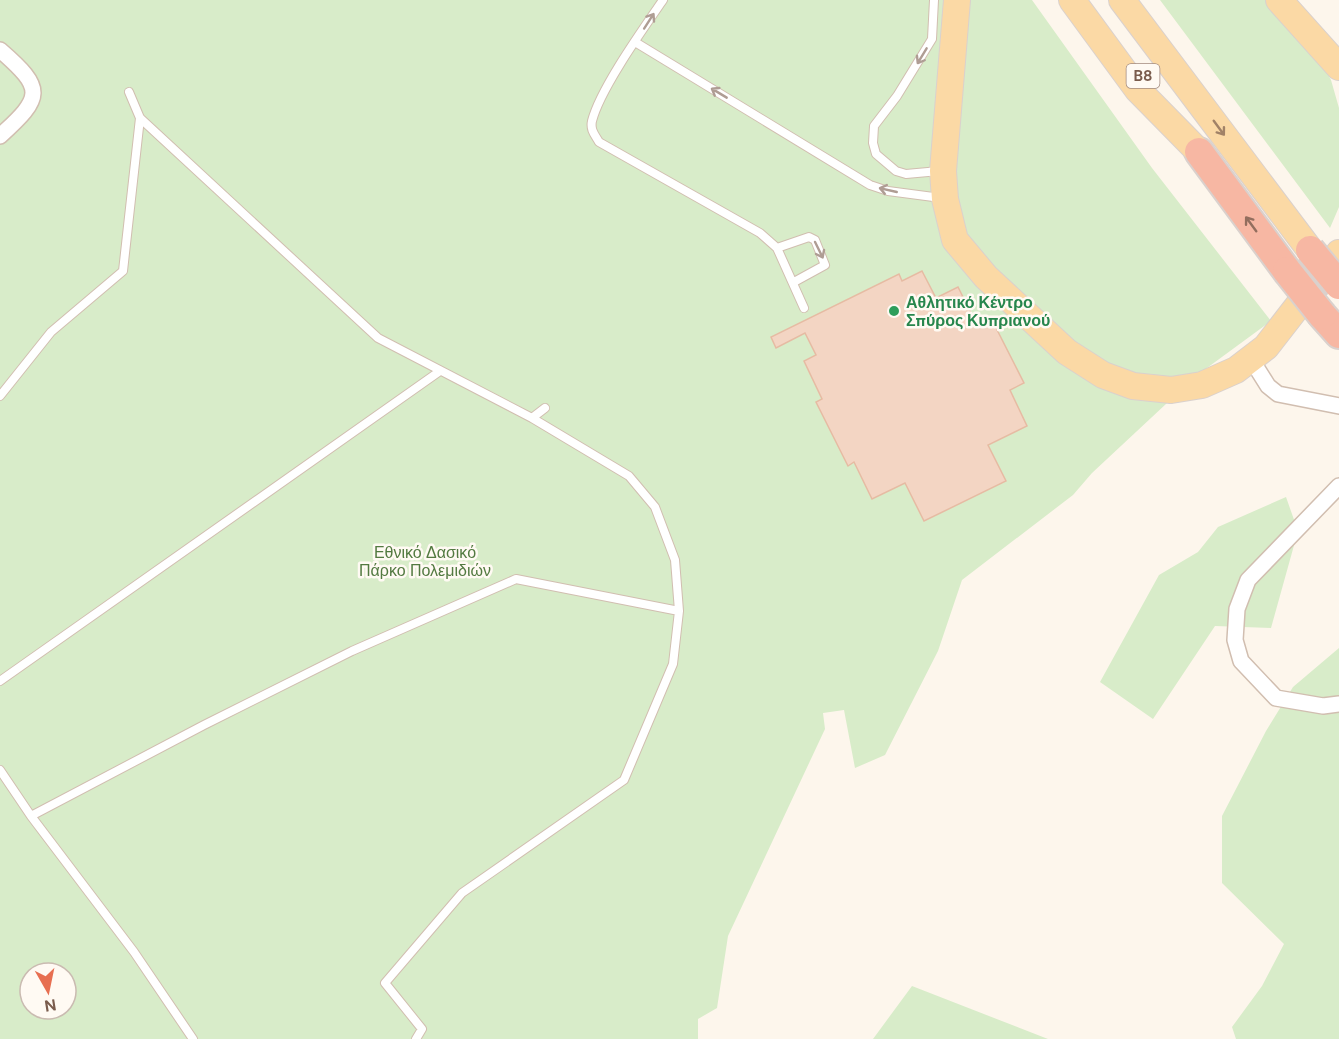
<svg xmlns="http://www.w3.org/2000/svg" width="1339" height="1039" viewBox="0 0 1339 1039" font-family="'DM Sans',sans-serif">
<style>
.green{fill:#d8ecc9;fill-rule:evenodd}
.building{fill:#f3d5c3;stroke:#e6bba3;stroke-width:1.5}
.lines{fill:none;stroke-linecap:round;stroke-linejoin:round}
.service-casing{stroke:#d1beb0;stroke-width:10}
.minor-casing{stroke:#d1beb0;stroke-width:18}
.primary-casing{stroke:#dad1cd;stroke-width:28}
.motorway-casing{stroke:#dad1cd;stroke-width:32}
.service{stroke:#fff;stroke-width:8}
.minor{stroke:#fff;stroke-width:15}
.primary{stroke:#fbd9a5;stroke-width:26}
.motorway{stroke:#f7b7a3;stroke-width:28}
.motorway-bridge-casing{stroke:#dad1cd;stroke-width:32;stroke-linecap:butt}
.motorway-bridge{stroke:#f7b7a3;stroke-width:28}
.oneway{stroke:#af9d94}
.oneway2{stroke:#a18267}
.oneway3{stroke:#936e5e}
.leisure-dot{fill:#2e9e5b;stroke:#fffaf3;stroke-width:2}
.labels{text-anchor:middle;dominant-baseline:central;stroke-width:5;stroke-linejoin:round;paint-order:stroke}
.shield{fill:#fffaf3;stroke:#a28b7f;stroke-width:1.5}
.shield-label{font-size:15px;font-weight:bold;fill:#7a5c4d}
.leisure-label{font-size:16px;font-weight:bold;fill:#27864d;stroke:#fffaf3;text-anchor:start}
.park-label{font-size:16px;fill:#537a41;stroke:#fffaf3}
</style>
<rect width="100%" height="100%" fill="#fdf6ec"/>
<!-- green -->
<path class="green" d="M0,0h1032l120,168 119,153 -75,55 -104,97 -19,22 -111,85 -24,71 -53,104 -30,13 -11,-58 -21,3 2,16 -97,207 -11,72 -19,11v20h-698zM30,973h36v36h-36z
M1160,0h112l45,53 14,27 8,28v99l-9,21z
M1286,497l12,34 -27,97 -56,-2 -62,93 -53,-37 59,-107 39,-23 20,-25z
M1339,648v391h-103l-4,-12 30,-41 22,-42 -62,-61v-67l44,-85 27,-44z
M912,986l136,53h-175z"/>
<!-- building -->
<path class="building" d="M922,271l14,27 22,-11 19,38 14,-7 33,65 -14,7 17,36 -39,19 18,36 -82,40 -19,-38 -33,16 -18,-37 -6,4 -32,-64 6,-3 -18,-38 12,-6 -11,-22 -29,15 -5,-11 128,-63 3,7z"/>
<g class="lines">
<defs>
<path id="service" d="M663,0c-20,29 -63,89 -71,121 -2,9 3,14 7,21l161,91 17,15 27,60
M934,0l-2,39 -35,57 -23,30 -1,17 3,11 20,17 10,3 33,-3
M635,42l235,143 18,6 53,7
M129,92l11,26 238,220 154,80 13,-10
M777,248l32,-11 6,3 10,25 -31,17
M0,396l51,-64 72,-61 17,-153
M0,681l440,-310
M0,770l31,46 103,136 59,87
M31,816l173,-91 148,-74 164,-72 163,32 -4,-51 -20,-53 -26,-31 -97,-58
M416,1039l6,-10 -37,-46 77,-90 162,-113 49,-116 6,-53"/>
<path id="minor" d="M0,50c45,39 43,47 0,86
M1251,359l17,27 10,8 61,12
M1339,486l-91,94 -11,29 -2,31 6,21 35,37 47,8 16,-2"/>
<path id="primary" d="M957,0l-14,171 2,28 10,41 31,37 81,75 36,23 30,11 38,4 31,-5 34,-15 30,-23 73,-94
M1072,0l66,90 61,62
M1122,0l188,250
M1279,0l60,67"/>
<path id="motorway" d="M1199,152l88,119
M1322,315l17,19"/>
</defs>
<!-- service casing -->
<use href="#service" class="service-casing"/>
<!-- minor casing -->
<use href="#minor" class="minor-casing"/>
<!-- primary casing -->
<use href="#primary" class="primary-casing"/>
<!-- motorway casing -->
<use href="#motorway" class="motorway-casing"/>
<!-- service -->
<use href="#service" class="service"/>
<!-- minor -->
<use href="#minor" class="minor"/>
<!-- primary -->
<use href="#primary" class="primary"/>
<!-- motorway -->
<use href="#motorway" class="motorway"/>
<defs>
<path id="motorway-bridge" d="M1310,250l29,35
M1287,271l35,44"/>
</defs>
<!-- motorway-bridge casing -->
<use href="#motorway-bridge" class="motorway-bridge-casing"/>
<!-- motorway-bridge -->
<use href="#motorway-bridge" class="motorway-bridge"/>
</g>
<!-- one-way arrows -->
<defs><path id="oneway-shaft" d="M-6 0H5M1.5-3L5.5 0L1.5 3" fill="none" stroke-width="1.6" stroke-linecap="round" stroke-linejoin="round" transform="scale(1.5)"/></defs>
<g class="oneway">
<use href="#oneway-shaft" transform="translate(649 21) rotate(-57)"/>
<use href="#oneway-shaft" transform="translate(922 56) rotate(121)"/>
<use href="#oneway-shaft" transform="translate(719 93) rotate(-149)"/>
<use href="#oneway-shaft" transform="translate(888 190) rotate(-167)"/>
<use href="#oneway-shaft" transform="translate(819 250) rotate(64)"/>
</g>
<use class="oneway2" href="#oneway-shaft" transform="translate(1219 128) rotate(54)"/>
<use class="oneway3" href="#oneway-shaft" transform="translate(1251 224) rotate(-126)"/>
<!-- markers -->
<circle class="leisure-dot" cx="894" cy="311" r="6"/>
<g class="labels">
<!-- shield labels -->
<rect class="shield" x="1126.5" y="64" width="33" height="24" rx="4.5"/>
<g class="shield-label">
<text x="1143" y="76">B8</text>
</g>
<!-- leisure labels -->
<g class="leisure-label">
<text x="906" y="302">Αθλητικό Κέντρο<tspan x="906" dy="18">Σπύρος Κυπριανού</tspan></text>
</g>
<!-- park labels -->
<g class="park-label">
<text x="425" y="552">Εθνικό Δασικό<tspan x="425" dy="18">Πάρκο Πολεμιδιών</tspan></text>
</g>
</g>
<!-- north arrow -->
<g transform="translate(48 991) rotate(171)"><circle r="28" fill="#fffaf3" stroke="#cabbb1" stroke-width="1.5"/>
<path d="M0-4.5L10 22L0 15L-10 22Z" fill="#e76f51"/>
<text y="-9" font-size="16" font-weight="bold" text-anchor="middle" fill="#7a5c4d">N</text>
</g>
</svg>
